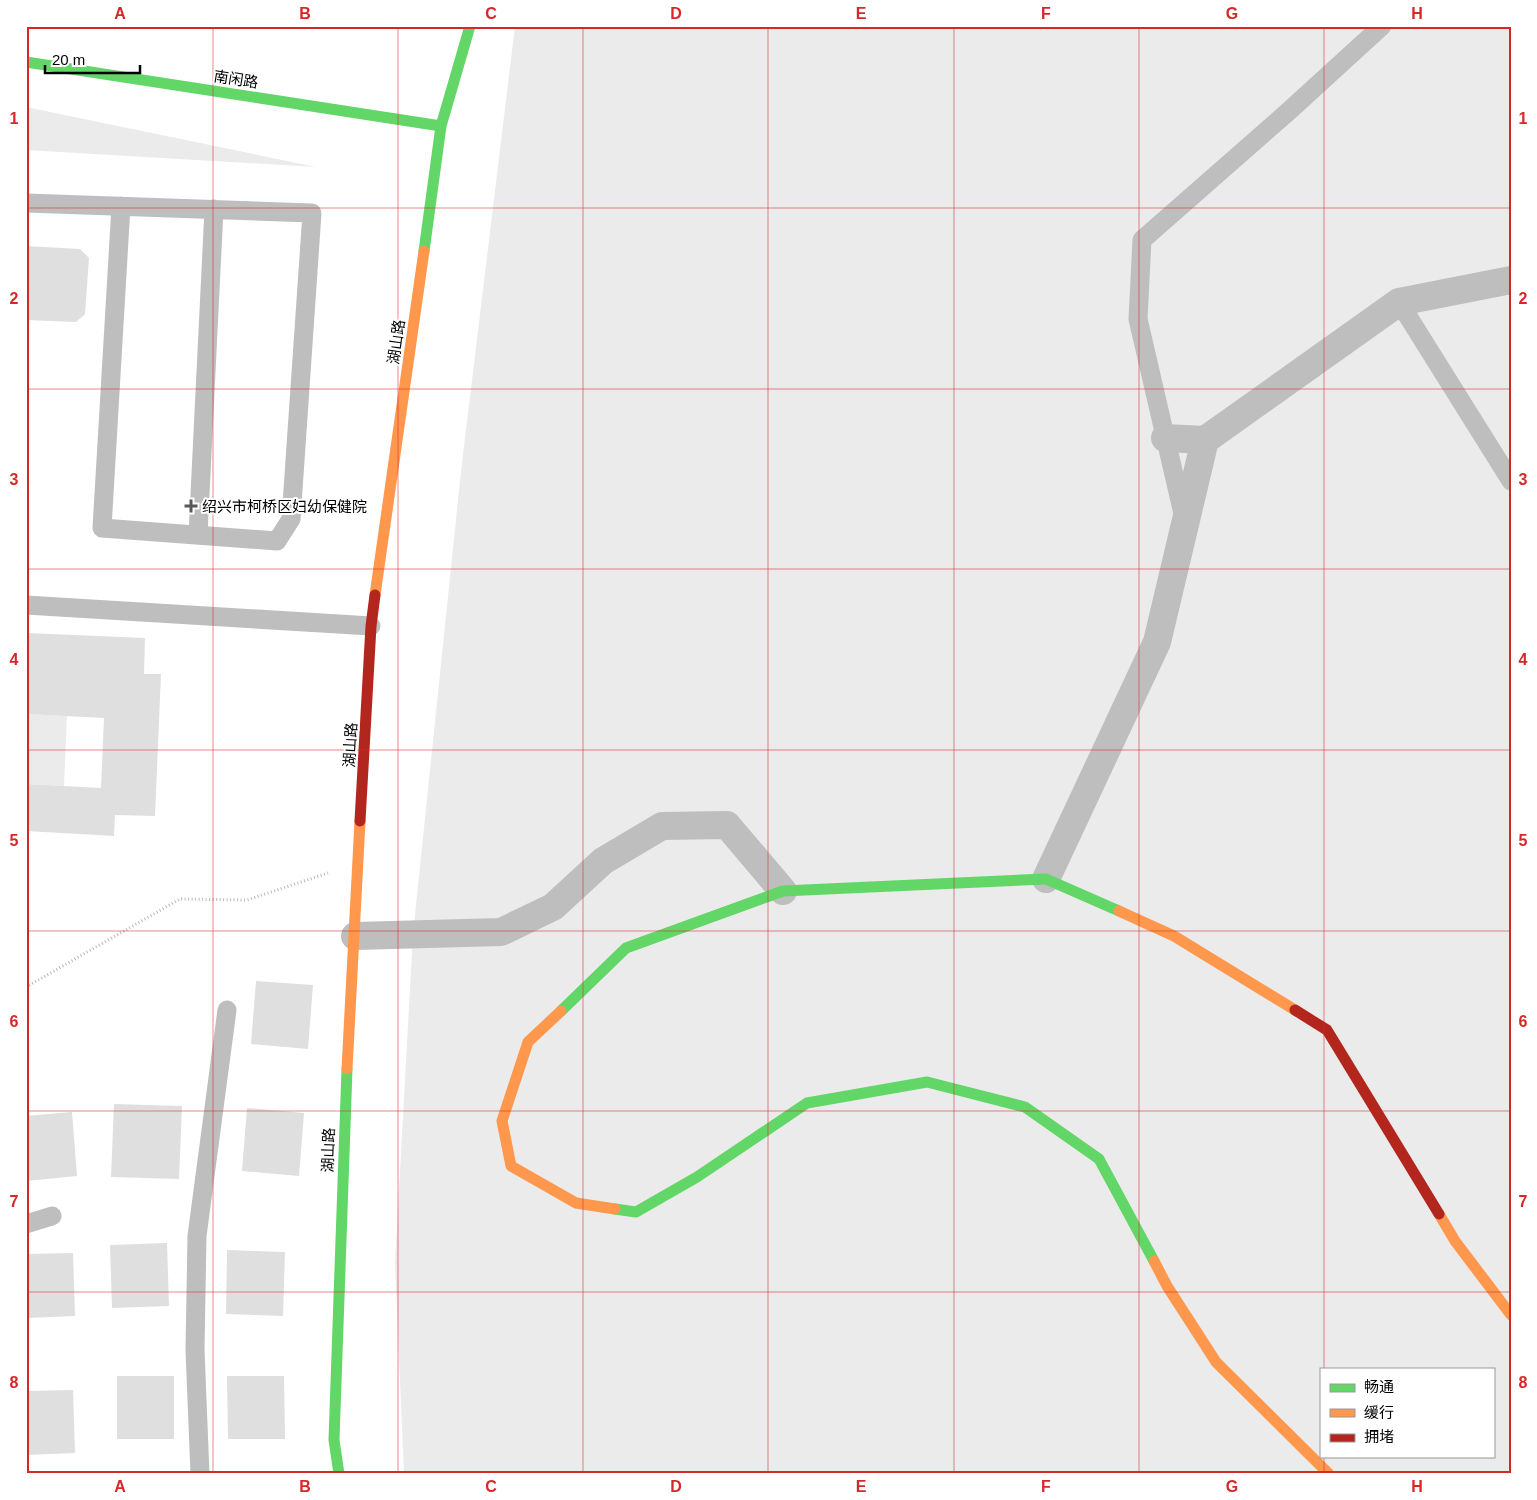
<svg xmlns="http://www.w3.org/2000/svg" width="1537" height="1500" viewBox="0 0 1537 1500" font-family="Helvetica,'Noto Sans SC',sans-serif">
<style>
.green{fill:#ebebeb;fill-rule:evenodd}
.building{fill:#dfdfdf}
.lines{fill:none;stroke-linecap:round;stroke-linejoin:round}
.path{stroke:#b9b9b9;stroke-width:3;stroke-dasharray:1 2.5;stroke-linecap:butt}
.lane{stroke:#bebebe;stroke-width:19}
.street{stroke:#bebebe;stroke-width:28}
.fast{stroke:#63d668;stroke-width:11}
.slow{stroke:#ff974d;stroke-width:11}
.jam{stroke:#b3261e;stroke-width:11}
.grid{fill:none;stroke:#d62828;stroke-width:1;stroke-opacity:0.55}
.poi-dot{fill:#595959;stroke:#fff;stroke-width:2}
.labels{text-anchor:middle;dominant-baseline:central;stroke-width:4;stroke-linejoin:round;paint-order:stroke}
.street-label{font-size:15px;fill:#000;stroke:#fff}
.poi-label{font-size:15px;fill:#000;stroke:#fff;text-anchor:start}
.neatline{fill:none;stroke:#d62828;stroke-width:2}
.grid-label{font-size:16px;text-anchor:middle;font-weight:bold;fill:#d62828}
</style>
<rect width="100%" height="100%" fill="#fff"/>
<!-- green -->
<path class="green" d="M515,26h996v1448h-1107l-9,-211 18,-329 48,-463zM1321,1369h172v87h-172z
M26,107l290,60 -290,-17z
M26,714l41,2 -3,70 -38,-2z"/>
<!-- building -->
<path class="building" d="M26,246l54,3 9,9 -4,56 -9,8 -50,-2z
M26,633l119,5 -1,36h17l-6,142 -40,-1 -1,21 -88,-5v-47l75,4 3,-70 -78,-4z
M256,981l57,4 -5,64 -57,-5z
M114,1104l68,2 -3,73 -68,-2z
M247,1108l57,5 -5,63 -57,-5z
M72,1112l5,64 -51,5v-65z
M167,1243l2,63 -57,2 -2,-63z
M227,1250l58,2 -2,64 -57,-2z
M73,1253l2,63 -49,2v-64z
M117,1376h57v63h-57z
M227,1376h57l1,63h-57z
M73,1390l2,63 -49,2v-64z"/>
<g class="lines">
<!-- path -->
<path class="path" d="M26,987l154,-88 67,1 81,-27"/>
<!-- lane -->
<path class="lane" d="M26,203l286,10 -21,306 -14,22 -175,-13 19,-322
M1399,302l112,179
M1184,518l-46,-199 4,-79 148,-130 92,-84
M198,535l16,-326
M26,605l345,21
M26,1224l26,-8
M200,1474l-5,-124 2,-114 30,-226"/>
<!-- street -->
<path class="street" d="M1165,438l40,2
M1046,879l111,-237 48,-202 194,-138 112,-22
M355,936l146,-4 52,-25 50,-46 59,-35 65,-1 56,66"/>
<!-- fast -->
<path class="fast" d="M26,62l415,64
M424,251l17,-125 29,-100
M561,1011l65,-63 157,-57 263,-12 73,32
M615,1209l21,3 61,-35 110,-74 120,-21 98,25 74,52 55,102
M339,1474l-5,-34 13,-371"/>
<!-- slow -->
<path class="slow" d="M375,595l49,-344
M1119,911l55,25 121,74
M561,1011l-33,31 -26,79 9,45 65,37 39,6
M347,1069l13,-248
M1439,1214l16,27 56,74
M1154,1261l13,25 49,76 113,112"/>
<!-- jam -->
<path class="jam" d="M360,821l11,-195 4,-31
M1295,1010l32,20 112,184"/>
</g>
<!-- grid -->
<path class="grid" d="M213,26v1448M398,26v1448M583,26v1448M768,26v1448M954,26v1448M1139,26v1448M1324,26v1343M26,208h1485M26,389h1485M26,569h1485M26,750h1485M26,931h1485M26,1111h1485M26,1292h1485M1324,1456v18"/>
<!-- markers -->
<path class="poi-dot" d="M188.5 498.5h5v5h5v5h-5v5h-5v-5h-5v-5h5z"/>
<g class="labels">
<!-- street labels -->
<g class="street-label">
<text transform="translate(236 79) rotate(9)">南闲路</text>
<text transform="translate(396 342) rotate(-82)">湖山路</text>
<text transform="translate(350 745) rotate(-87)">湖山路</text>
<text transform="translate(328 1150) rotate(-88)">湖山路</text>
</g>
<!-- poi labels -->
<g class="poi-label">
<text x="202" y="506">绍兴市柯桥区妇幼保健院</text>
</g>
</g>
<!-- border -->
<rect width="1537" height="1500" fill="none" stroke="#ffffff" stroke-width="55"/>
<!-- legend -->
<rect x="1320" y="1368" width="175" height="90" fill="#ffffff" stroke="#999999"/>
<rect x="1330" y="1384" width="25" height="8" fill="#63d668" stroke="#999999"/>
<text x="1364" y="1392" font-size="15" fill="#000000">畅通</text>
<rect x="1330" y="1409" width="25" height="8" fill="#ff974d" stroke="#999999"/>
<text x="1364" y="1418" font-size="15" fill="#000000">缓行</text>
<rect x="1330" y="1434" width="25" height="8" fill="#b3261e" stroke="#999999"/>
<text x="1364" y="1442" font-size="15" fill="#000000">拥堵</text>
<!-- scale -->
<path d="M45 65v8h95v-8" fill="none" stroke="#000000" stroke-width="2.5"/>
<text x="52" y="65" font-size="15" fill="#000000" stroke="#ffffff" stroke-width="4" paint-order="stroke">20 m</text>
<rect x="28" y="28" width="1482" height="1444" class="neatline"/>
<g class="grid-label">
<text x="120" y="19">A</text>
<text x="305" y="19">B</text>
<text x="491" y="19">C</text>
<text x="676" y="19">D</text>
<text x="861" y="19">E</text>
<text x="1046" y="19">F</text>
<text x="1232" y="19">G</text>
<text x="1417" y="19">H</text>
<text x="14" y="124">1</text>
<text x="1523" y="124">1</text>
<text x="14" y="304">2</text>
<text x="1523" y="304">2</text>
<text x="14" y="485">3</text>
<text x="1523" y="485">3</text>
<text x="14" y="665">4</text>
<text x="1523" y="665">4</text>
<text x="14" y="846">5</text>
<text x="1523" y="846">5</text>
<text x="14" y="1027">6</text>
<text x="1523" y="1027">6</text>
<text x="14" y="1207">7</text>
<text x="1523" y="1207">7</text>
<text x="14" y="1388">8</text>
<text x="1523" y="1388">8</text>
<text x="120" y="1492">A</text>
<text x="305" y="1492">B</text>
<text x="491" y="1492">C</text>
<text x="676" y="1492">D</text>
<text x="861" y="1492">E</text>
<text x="1046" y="1492">F</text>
<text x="1232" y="1492">G</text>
<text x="1417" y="1492">H</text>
</g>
</svg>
